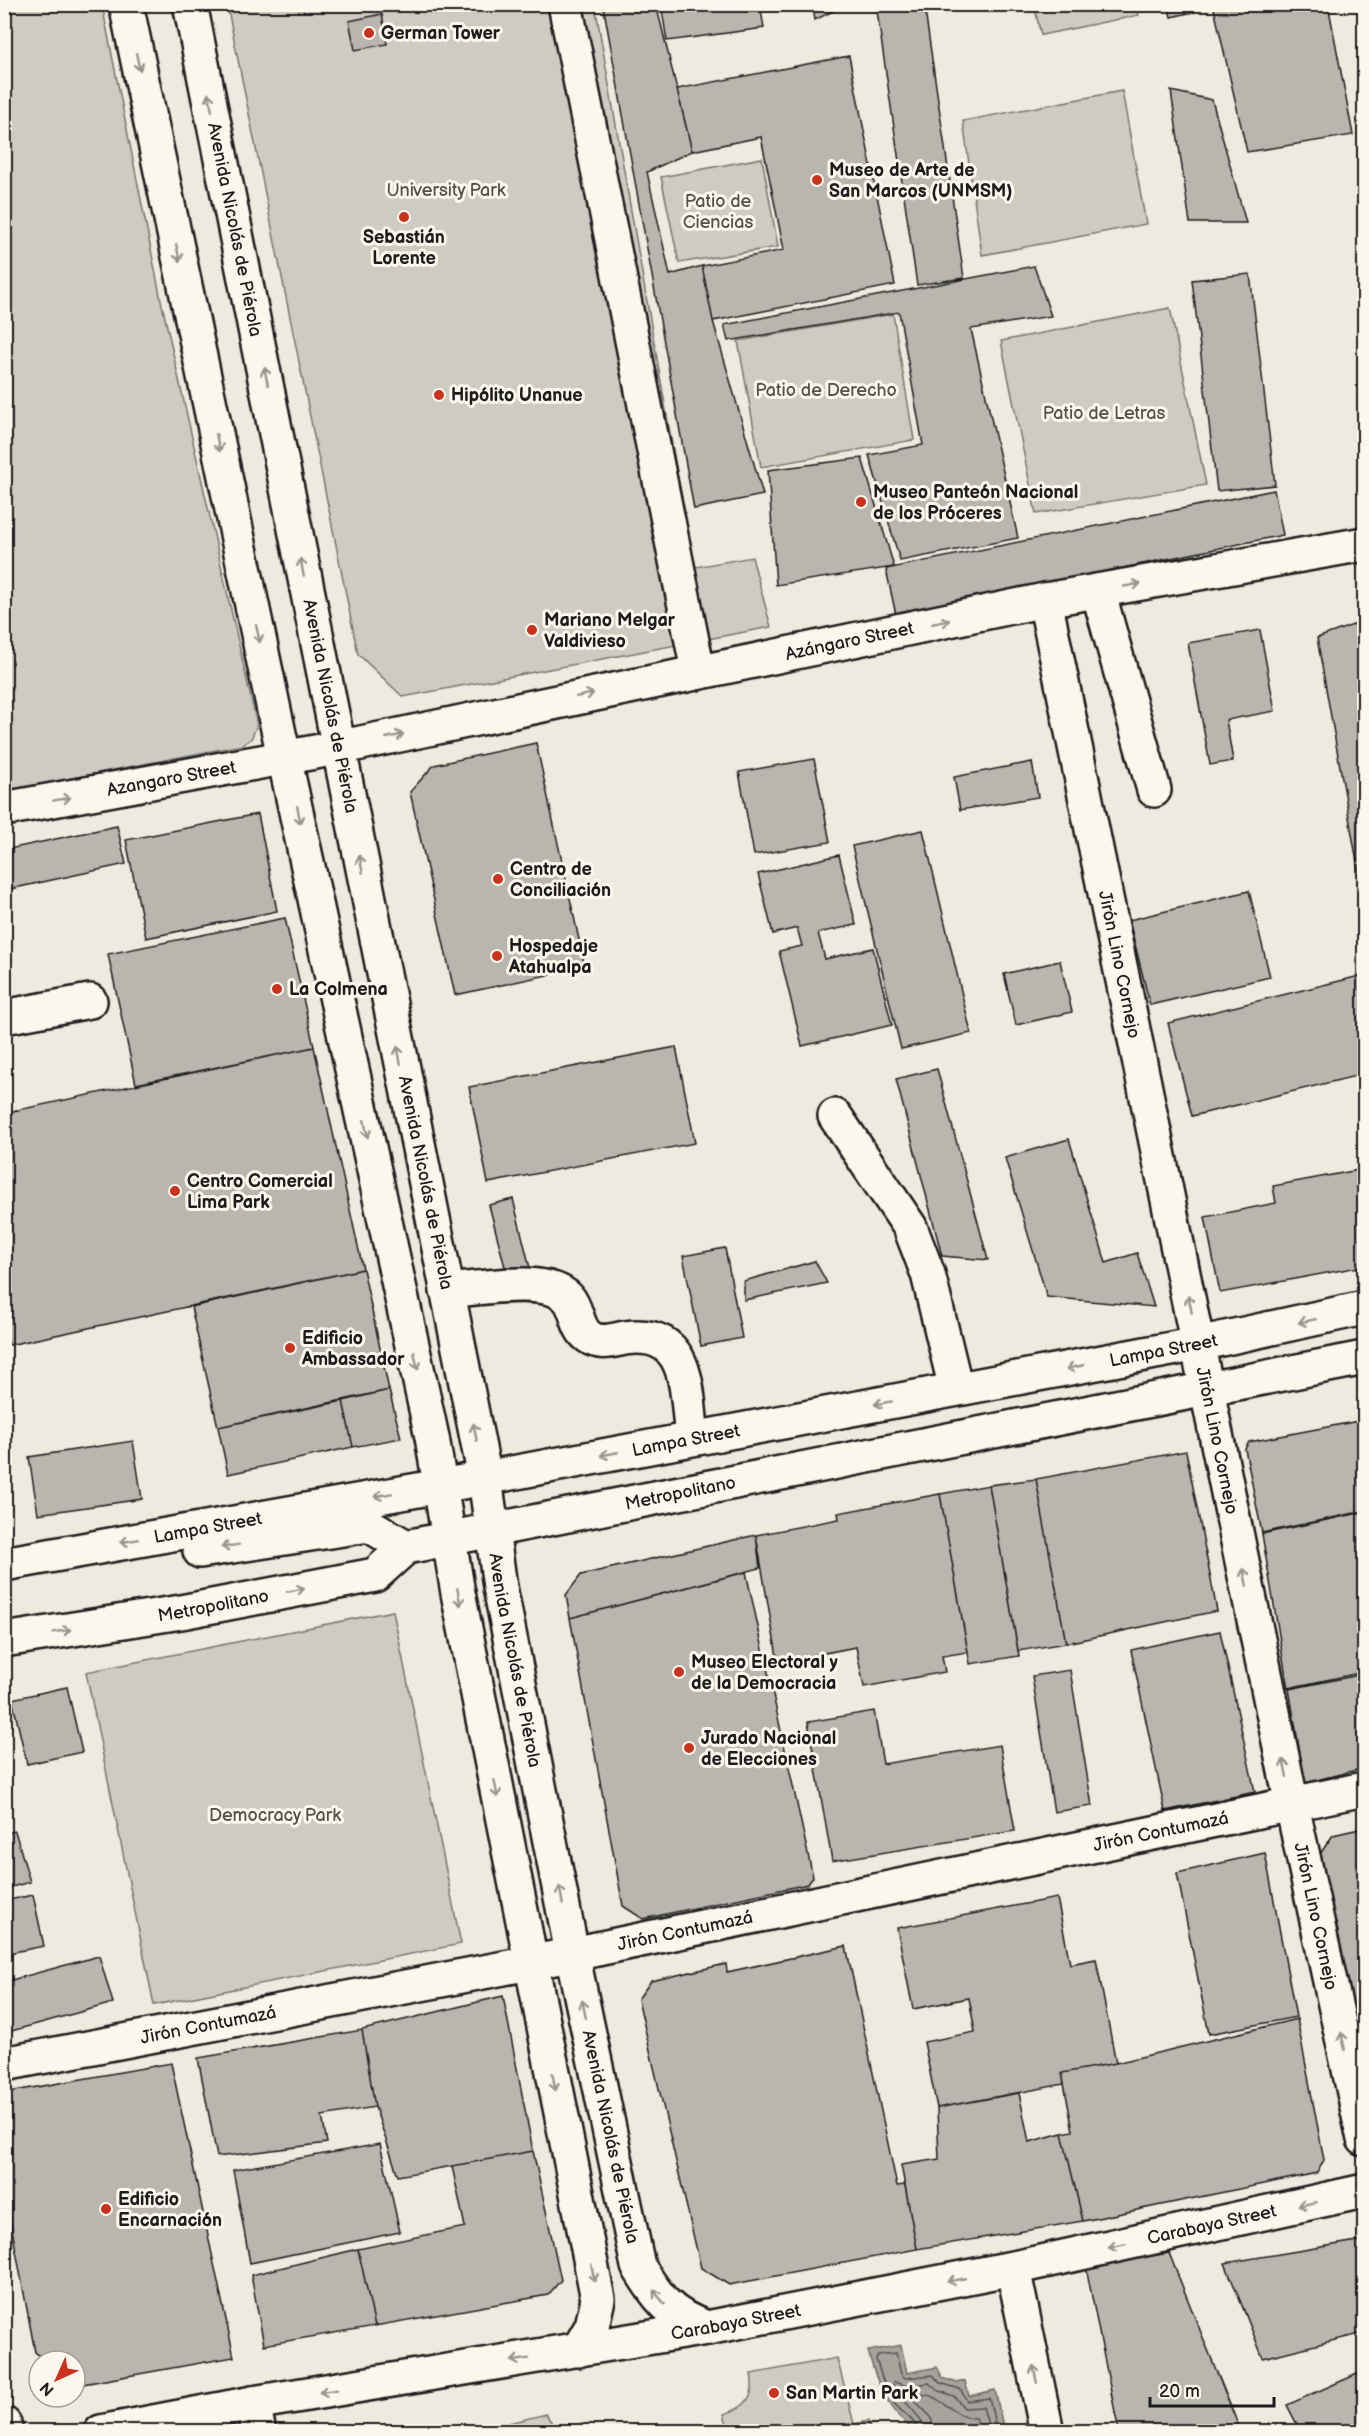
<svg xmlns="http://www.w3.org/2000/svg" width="1369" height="2436" viewBox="0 0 1369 2436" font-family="'Balsamiq Sans',sans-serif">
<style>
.green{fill:#ceccc2;stroke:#75746f;stroke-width:1.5}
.water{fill:#a6a39d;stroke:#6f6d69;stroke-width:1.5}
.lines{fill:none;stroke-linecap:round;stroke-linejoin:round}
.shore{stroke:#535250;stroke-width:1.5}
.building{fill:#b9b6af;stroke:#1c1c1c;stroke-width:1.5}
.minor-casing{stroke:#1c1c1c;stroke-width:38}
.major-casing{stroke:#1c1c1c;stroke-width:38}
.minor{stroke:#fbf7ec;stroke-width:33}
.major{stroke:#fbf7ec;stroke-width:33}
.oneway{stroke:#97948e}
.poi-dot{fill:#c8321e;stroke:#fbf7ec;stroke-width:2}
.labels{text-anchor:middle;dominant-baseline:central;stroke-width:6;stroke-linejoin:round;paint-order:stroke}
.poi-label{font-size:18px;font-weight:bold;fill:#1c1c1c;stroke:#fbf7ec;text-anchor:start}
.park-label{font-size:18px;fill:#51514e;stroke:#fbf7ec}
.street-label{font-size:18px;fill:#1c1c1c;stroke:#fbf7ec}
</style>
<rect width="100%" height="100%" fill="#eeeadf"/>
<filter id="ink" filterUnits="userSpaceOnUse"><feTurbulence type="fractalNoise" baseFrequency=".0167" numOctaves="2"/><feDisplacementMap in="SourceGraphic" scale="12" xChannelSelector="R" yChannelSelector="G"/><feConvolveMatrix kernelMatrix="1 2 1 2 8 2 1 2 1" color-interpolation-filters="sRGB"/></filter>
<g filter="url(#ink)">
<!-- green -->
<path class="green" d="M4,5h98l59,295 96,425 -6,14 -9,6 -237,46z
M227,5h368l95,542 6,20 56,-10 19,70 -368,70 -45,-43z
M1034,5h102l3,10 -98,20z
M1122,91l24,133 -164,31 -19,-134z
M762,158l16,89 -99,16 -18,-86z
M1170,308l36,177 -170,29 -35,-173z
M893,314l21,126 -153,27 -23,-126z
M393,1611l68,333 -307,61 -68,-333z
M837,2358l17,66 14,-3 3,10h-142l-5,-17c21,-6 32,-17 27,-40z
M546,2414l11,17h-82z"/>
<!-- water -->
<path class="water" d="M901,2345l6,28 30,-6 6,11 14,5 8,-2 4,15 26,-6 9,41h-91c-27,-27 -35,-43 -45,-80z"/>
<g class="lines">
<!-- shore -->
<path class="shore" d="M918,2432c-2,-13 -17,-19 -24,-29 -9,-14 -13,-28 -18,-44l2,-4 18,-2 5,21 4,4 28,-3 7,8 20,6 7,12 22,-3 8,34
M925,2432c-1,-15 -24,-32 -32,-46l1,-4 13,4 22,-3 8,7 17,6 10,12 19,-1 7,25
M934,2432l-3,-15 -18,-18 1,-4c26,-6 37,24 62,23l5,14"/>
</g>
<!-- building -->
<path class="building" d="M603,4h53l36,147 -45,21 23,103 32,-9 11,55 50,174 -69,14z
M661,4h99l4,24 -97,13z
M812,4h35l-32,16z
M876,4h48l40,274 -47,7z
M1168,4h26v8l-23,5z
M1213,4h115l25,131 -106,17z
M382,14l5,30 -32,6 -6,-29z
M849,56l46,229 -182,36 -11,-55 82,-16 -23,-113 -69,14 -15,-62z
M1171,91l41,9 34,123h-56z
M1034,266l17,50 -80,13 47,209 -118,23 -31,-106 54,-10 -24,-133 -171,29 -4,-16z
M1250,274l25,211 -58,6 -25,-211z
M862,458l32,109 -118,18 -8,-115z
M1274,490l9,45 -387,80 -10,-46z
M1364,621v268l-2,1 -45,-252z
M1260,630l15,81 -49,9 7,41 -23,4 -22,-122z
M536,743l49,224 -130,28 -45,-203 24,-27z
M814,759l16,83 -76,13 -15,-83z
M1032,762l6,35 -78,13 -6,-33z
M258,814l19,97 -131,27 -20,-98z
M117,826l9,38 -116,25 -6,-39z
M923,830l48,203 -70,16 -49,-203z
M839,855l17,70 -38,8 7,26 48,-11 19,77 -90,21 -23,-95 23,-5 -5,-18 -24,6 -15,-60z
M1249,891l21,86 -120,28 -21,-85z
M285,918l29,129 -178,37 -28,-130z
M1060,961l12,51 -56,13 -12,-51z
M1364,975v99l-172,42 -24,-93z
M314,1047l49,222 -354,76 -5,-22v-210z
M676,1047l19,96 -207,40 -19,-96z
M937,1069l51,191 -46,-4 -46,-177z
M1069,1139l37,124 31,-10 17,54 -107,-10 -42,-139z
M1364,1169v97l-144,27 -15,-76 71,-14 -3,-17z
M513,1199l17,69 -25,-1 -16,-62z
M725,1248l17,90 -41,8 -18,-90z
M815,1261l12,22 -83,17v-19z
M363,1269l26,121 -171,37 -27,-120z
M389,1390l12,48 -48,9 -10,-46z
M343,1401l10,46 -125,27 -10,-47z
M1364,1420v91l-102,22 -17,-84 4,-7z
M133,1441l9,58 -104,15 -9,-57z
M1186,1451l31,160 -151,32 -30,-164z
M1036,1479l30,164 -48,8 -29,-166z
M989,1485l30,171 -49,8 -30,-170z
M940,1494l28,158 -26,4 3,16 -81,15 -8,-40 -78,15 -22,-127 83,-16 -1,-6z
M1364,1512v160l-76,16 -26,-154z
M756,1535l4,33 -190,50 -4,-23 15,-20z
M746,1572l67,305 -5,7 -165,35 -20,-13 -53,-288z
M1220,1631l35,161 -90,19 -34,-161z
M1070,1670l22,136 -38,6 -22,-136z
M1364,1674v94l-59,15 -16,-94z
M67,1687l15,65 -55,12 -15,-65z
M874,1711l9,53 117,-19 15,86 -183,30 -24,-139z
M1364,1828v45l-4,6 4,20v180l-44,-225 13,-19z
M15,1831l15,51 -26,7v-55z
M1265,1853l31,164 -87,17 -32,-161z
M33,1895l11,51 -40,8v-53z
M1057,1898l13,66 26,-5 20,104 -54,10 2,11 -127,24 -13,-66 51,-10 -6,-34 -56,11 -16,-81z
M846,1946l51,240 8,-1 12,64 -188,36 -28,-17 -63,-269 13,-18 75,-17 1,8z
M99,1956l14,47 -109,30v-51z
M503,1996l30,155 -135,25 -23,-69 -13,-77z
M1297,2019l27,141 -7,13 -234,48 -21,-88 11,-2 -11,-58 54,-10z
M362,2030l13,77 -53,9 5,27 -110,14 -19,-99z
M171,2063l63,294 -157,28 -2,-24h-29l-11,-9 -31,-165v-94z
M1019,2093l10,49 33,-9 21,88 -166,28 -16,-84 38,-6 -2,-51z
M380,2144l20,88 -150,31 -17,-93z
M533,2151l28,129 -13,15 -173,31 -17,-77 107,-22 -13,-61z
M1364,2240v93l-101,25 -38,-95z
M358,2249l17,77 -111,19 -13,-70z
M1169,2253l72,179h-122l-33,-165z
M1364,2371v52l-13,9h-50l-14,-27z"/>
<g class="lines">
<defs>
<g id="minor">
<path d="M565,4l133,667"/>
<path d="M1098,591l56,199"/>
<path id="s1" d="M1045,600l247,1205 72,334"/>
<path id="s2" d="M4,809l333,-61 708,-148 319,-56"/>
<path d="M4,1017l86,-16"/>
<path d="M835,1116l75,111 18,47 28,115"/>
<path d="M447,1291c29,-2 100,-16 121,7 10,11 8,30 21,39 11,8 24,3 36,1 66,-9 61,52 67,100"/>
<path d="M200,1551l169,-26 37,22"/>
<path id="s3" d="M4,1564l481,-86 713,-134 166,-36"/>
<path id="s4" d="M4,1640l177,-28 194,-37 31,-28 958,-189"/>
<path id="s5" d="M4,2064l526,-101 834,-174"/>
<path d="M4,2424l2,8"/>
<path d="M101,2432l152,-29"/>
</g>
<g id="major">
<path d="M126,4l149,711 157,722 26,156 140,706 -6,27 -14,24"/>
<path id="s6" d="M190,4l295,1474 15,109 72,366 66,313c20,32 31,49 69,62"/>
<path d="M1013,2268l34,164"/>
<path id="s7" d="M259,2432l-6,-29 454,-75 306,-60 351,-77"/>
</g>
</defs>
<!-- minor casing -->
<use href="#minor" class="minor-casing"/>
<!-- major casing -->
<use href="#major" class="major-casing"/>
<!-- minor -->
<use href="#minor" class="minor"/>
<!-- major -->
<use href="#major" class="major"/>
</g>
<!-- one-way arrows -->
<defs><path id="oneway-shaft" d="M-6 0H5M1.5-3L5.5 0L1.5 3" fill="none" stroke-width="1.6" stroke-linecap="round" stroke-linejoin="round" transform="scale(1.5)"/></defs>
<g class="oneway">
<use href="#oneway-shaft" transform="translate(138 62) rotate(78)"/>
<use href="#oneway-shaft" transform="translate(210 102) rotate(-102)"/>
<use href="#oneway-shaft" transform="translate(178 253) rotate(78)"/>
<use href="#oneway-shaft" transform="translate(266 376) rotate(-102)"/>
<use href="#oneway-shaft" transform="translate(218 443) rotate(78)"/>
<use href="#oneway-shaft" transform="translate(302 567) rotate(-101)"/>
<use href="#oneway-shaft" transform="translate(1132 585) rotate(-10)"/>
<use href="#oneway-shaft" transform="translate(941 622) rotate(-12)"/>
<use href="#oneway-shaft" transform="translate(258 634) rotate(78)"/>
<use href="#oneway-shaft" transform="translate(585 695) rotate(-12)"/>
<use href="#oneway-shaft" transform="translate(395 736) rotate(-13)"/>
<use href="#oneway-shaft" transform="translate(62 799) rotate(-10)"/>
<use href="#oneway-shaft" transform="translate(299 815) rotate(78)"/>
<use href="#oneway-shaft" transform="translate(361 864) rotate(-101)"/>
<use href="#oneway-shaft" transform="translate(399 1055) rotate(-101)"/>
<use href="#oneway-shaft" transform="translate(366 1129) rotate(78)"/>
<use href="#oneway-shaft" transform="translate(1190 1304) rotate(-101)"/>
<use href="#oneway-shaft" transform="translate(1307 1321) rotate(168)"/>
<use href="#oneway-shaft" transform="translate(416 1361) rotate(78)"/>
<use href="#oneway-shaft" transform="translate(1075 1367) rotate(169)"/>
<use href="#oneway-shaft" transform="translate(883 1403) rotate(170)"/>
<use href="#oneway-shaft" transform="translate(475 1432) rotate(-101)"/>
<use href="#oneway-shaft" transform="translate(609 1454) rotate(169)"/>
<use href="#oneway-shaft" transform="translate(383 1495) rotate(170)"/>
<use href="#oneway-shaft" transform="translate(129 1541) rotate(170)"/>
<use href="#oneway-shaft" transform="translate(230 1546) rotate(171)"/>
<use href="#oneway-shaft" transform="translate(1245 1577) rotate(-102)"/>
<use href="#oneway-shaft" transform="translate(296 1590) rotate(-11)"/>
<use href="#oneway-shaft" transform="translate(459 1597) rotate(79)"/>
<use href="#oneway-shaft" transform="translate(62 1631) rotate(-9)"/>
<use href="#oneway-shaft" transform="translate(1285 1768) rotate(-102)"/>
<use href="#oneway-shaft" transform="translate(496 1789) rotate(79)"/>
<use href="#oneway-shaft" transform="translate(561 1895) rotate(-101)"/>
<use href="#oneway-shaft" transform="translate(584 2009) rotate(-102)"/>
<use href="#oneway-shaft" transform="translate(1343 2041) rotate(-102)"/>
<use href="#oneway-shaft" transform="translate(554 2082) rotate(79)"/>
<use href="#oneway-shaft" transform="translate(1307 2204) rotate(168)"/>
<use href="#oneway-shaft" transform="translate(1117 2246) rotate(168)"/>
<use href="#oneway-shaft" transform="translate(593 2273) rotate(78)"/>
<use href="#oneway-shaft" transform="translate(956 2280) rotate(169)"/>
<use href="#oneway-shaft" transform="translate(659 2297) rotate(-129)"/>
<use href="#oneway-shaft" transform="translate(520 2360) rotate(171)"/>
<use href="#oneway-shaft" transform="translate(1035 2374) rotate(-102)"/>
<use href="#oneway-shaft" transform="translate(328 2391) rotate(171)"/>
</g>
</g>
<!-- markers -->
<g class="poi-dot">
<circle cx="369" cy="33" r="6"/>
<circle cx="817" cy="180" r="6"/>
<circle cx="404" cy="217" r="6"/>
<circle cx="439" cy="395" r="6"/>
<circle cx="861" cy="502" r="6"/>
<circle cx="532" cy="630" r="6"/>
<circle cx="498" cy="879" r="6"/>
<circle cx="497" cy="956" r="6"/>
<circle cx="277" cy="989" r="6"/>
<circle cx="175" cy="1191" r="6"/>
<circle cx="290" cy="1348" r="6"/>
<circle cx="679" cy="1672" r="6"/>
<circle cx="689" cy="1748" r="6"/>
<circle cx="106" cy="2209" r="6"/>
<circle cx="774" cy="2393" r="6"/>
</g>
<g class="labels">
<!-- poi labels -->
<g class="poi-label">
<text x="381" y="33">German Tower</text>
<text x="829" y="170">Museo de Arte de<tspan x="829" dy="21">San Marcos (UNMSM)</tspan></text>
<text x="404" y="237" text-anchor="middle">Sebastián<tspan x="404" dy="21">Lorente</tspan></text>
<text x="451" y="395">Hipólito Unanue</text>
<text x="873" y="492">Museo Panteón Nacional<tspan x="873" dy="21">de los Próceres</tspan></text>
<text x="544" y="620">Mariano Melgar<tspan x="544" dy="21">Valdivieso</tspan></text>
<text x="510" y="869">Centro de<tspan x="510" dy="21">Conciliación</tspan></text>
<text x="509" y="946">Hospedaje<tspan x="509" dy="21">Atahualpa</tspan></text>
<text x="289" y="989">La Colmena</text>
<text x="187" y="1181">Centro Comercial<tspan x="187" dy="21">Lima Park</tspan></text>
<text x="302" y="1338">Edificio<tspan x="302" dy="21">Ambassador</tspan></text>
<text x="691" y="1662">Museo Electoral y<tspan x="691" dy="21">de la Democracia</tspan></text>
<text x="701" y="1738">Jurado Nacional<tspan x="701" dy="21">de Elecciones</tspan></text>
<text x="118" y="2199">Edificio<tspan x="118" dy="21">Encarnación</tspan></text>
<text x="786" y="2393">San Martin Park</text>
</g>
<!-- park labels -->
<g class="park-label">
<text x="446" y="190">University Park</text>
<text x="718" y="201">Patio de<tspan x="718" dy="21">Ciencias</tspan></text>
<text x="826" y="390">Patio de Derecho</text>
<text x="1104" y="413">Patio de Letras</text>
<text x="275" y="1815">Democracy Park</text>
</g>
<!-- street labels -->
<g class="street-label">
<text stroke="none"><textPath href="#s6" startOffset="230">Avenida Nicolás de Piérola</textPath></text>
<text stroke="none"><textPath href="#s2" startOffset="862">Azángaro Street</textPath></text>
<text stroke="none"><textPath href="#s6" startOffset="716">Avenida Nicolás de Piérola</textPath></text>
<text stroke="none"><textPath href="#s2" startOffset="170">Azangaro Street</textPath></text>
<text stroke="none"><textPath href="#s1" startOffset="372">Jirón Lino Cornejo</textPath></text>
<text stroke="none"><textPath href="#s6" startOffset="1202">Avenida Nicolás de Piérola</textPath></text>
<text stroke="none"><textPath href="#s3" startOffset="1179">Lampa Street</textPath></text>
<text stroke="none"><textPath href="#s3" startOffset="693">Lampa Street</textPath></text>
<text stroke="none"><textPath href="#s1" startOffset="858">Jirón Lino Cornejo</textPath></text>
<text stroke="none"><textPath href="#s4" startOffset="698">Metropolitano</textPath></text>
<text stroke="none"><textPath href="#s3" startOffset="207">Lampa Street</textPath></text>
<text stroke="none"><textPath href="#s4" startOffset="212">Metropolitano</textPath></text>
<text stroke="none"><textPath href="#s6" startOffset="1688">Avenida Nicolás de Piérola</textPath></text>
<text stroke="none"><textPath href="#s5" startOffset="1180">Jirón Contumazá</textPath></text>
<text stroke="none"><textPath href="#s1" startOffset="1344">Jirón Lino Cornejo</textPath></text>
<text stroke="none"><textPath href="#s5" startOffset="694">Jirón Contumazá</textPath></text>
<text stroke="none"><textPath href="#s5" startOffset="208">Jirón Contumazá</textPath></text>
<text stroke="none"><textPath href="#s6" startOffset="2174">Avenida Nicolás de Piérola</textPath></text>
<text stroke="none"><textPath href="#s7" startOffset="1005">Carabaya Street</textPath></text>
<text stroke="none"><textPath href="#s7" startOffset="519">Carabaya Street</textPath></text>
</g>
</g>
<!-- margin -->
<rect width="1369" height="2436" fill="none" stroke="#fbf7ec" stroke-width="24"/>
<rect x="12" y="12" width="1345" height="2412" fill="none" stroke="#1c1c1c" stroke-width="2" filter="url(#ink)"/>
<!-- north arrow -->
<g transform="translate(57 2379) rotate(225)"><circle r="28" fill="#fbf7ec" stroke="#a29f99" stroke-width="1.5"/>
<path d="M0-4.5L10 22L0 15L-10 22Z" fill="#c8321e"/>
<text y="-9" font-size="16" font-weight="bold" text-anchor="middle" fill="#1c1c1c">N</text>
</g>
<!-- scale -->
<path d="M1150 2397v9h124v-9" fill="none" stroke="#1c1c1c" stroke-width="3"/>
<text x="1159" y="2397" font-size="18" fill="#1c1c1c" stroke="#fbf7ec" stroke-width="4.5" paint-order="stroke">20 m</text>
</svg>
